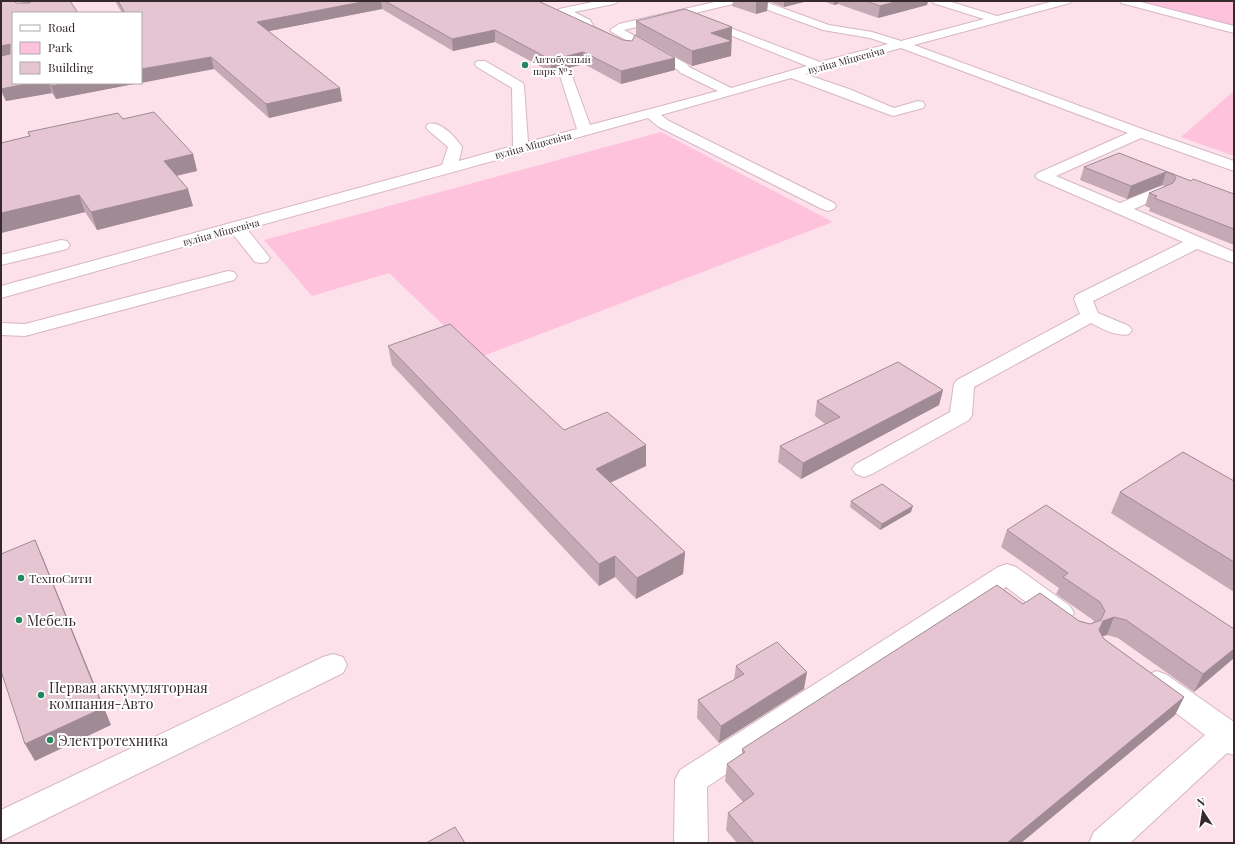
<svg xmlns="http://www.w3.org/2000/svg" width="1235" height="844" viewBox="0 0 1235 844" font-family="'Playfair Display',serif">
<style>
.green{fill:#fec2dc}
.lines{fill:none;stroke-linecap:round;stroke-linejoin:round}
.minor-casing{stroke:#d6b6c3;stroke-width:2}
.minor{fill:#fff;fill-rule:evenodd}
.wall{fill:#c5a9b5}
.shaded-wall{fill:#a08a93}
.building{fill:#e5c5d2;stroke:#a08a93}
.poi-dot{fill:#26865e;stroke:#fff;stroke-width:1.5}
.labels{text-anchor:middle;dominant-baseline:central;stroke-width:4;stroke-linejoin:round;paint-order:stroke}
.far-poi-label{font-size:10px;fill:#35292e;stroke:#fff;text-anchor:start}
.far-street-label{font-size:10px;fill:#35292e;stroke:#fff}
.poi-label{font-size:12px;fill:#35292e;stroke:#fff;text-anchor:start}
.near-poi-label{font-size:14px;fill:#35292e;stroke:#fff;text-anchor:start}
</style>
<rect width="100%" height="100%" fill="#fce1eb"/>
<!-- green -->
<path class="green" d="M1133,1h101v27z
M1234,91v65l-53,-19z
M661,132l172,90 -355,136 -89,-85 -77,23 -48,-56z"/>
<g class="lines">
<defs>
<path id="minor" d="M9,1h11l13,12h-12z
M597,1h22l-5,3 -40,8 16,8 4,7 20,10 2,2 -2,2h-8l-21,-10 -4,-7 -22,-11 -1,-2 1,-2z
M719,1h19l-1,2 -113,27 63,34 2,3 42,21 76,-22 -82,-33 -2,-2 2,-2h8l87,33 68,-18 -18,-6 -47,-8 -74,-27 -1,-2h15l66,24 43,7 29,9 83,-22 -51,-16 -1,-2h16l49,15 57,-15h17l-1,2 -156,42 231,85 89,31v10l-93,-33 -85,38 64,27 36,-15 6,-2 6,2 2,3 -2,3 -34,15 100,43v11l-37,-14 -104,52 5,12 31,13 3,4 -3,4c-13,3 -26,-5 -38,-11l-117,64 -2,28 -3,5 -97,54 -8,3 -8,-3 -4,-5 4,-5 94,-52 4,-28 3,-4 123,-66 -6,-15 2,-4 107,-53 -145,-63 -3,-3 3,-3 90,-40 -227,-85 -96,26 44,15 45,19 24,-7 5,1 2,3 -2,3 -30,8 -102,-38 -130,37 8,6 165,82 2,3 -2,3 -6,2 -6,-2 -163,-82 -11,-9 -401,111 23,29 -3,4 -6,1 -6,-1 -23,-29 -231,65v-12l441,-121 6,-18 -20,-17 -2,-3 2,-3c12,-3 25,11 32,20l2,3 -3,14 54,-15 -1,-58 -35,-21 -2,-3 2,-3h8l38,22 1,3 4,56 49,-13 -17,-53 2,-3h8l2,3 18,49 128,-34 -37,-18 -3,-3 -66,-38 -2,-2 9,-6z
M1120,1h17l97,25v7l-113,-30z
M61,240l6,1 3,4 -3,4 -66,16v-10z
M228,271l6,1 3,4 -3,4 -209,56 -24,-1v-12l24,1z
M1007,564l9,3 54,39 4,7 -4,7 -10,3 -10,-3 -44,-33 -299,200 1,56h-34l1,-63 5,-10 318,-203z
M333,654l10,3 4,8 -4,8 -342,168v-31l322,-153z
M1157,671l10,4 67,47v33l-7,-2 -97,90h-41l5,-11 111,-97 -58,-44 -5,-8 5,-8z"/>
</defs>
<!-- minor casing -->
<use href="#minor" class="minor-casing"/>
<!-- minor -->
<use href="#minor" class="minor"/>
</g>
<!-- wall -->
<path class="wall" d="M1,1l15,2h8l-2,-2h48l-57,82h126l-83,16 -4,-6 -46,8 -5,-9z
M115,1h423l137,69 -54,14 -37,-20 -33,8 -56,-30 -42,9 -71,-42 -113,22 73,70 -73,17 -55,-49 -73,-56h-19z
M733,1h75l-24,6 -16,-6 -1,10 -11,3 -24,-8z
M823,1h105l-1,4 -49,13 -40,-14 -4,1z
M636,21l96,6 -1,29 -39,10 -56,-31z
M123,119l70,35 4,17 -20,5 16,30 -96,24 -12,-18 -84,21v-90l28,-7 -1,-4z
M1119,153l72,28 43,13v51l-85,-34 1,-3 -5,-2 4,-13 17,-7 -4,-1 -35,14 -47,-19 4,-13z
M388,346l176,84 82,36 -36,17 75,69 -2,22 -47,25 -21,-22 -16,9 -207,-221z
M943,390l-4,15 -138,74 -23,-17 2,-16 45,-22 -10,-8 2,-15z
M1234,481v111l-123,-79 9,-21z
M851,501l60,11 -31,18 -30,-23z
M1007,530l227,99v29l-40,34 -76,-54 -11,-3 -5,1 2,3 80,58 -9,18 -154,128h-284l-11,-13 2,-17 15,-11 -18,-21 2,-17 15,-10v-5l281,-145 67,20 4,-2 -1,-2 -37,-26 3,-6 -58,-41z
M736,666l68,23 -85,54 -22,-25 1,-18 36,-20z"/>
<!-- shaded-wall -->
<path class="shaded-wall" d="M367,1h14l1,8 -123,24 -2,-11z
M761,1h7l-1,10 -11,3v-12z
M784,1h24l-24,6z
M834,1h4v3l-4,1z
M898,1h30l-1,4 -49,13 2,-12z
M732,27l-1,29 -39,10v-15l19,-18z
M495,30v12l-42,9 -1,-12z
M10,44l3,9 -12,6v-13z
M583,52l1,12 -33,8v-12z
M211,57l3,12 -73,14v-14z
M675,58v12l-54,14v-13z
M31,83h18l3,10 -46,8 -5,-12z
M67,83h72l-83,16 -5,-13z
M340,88l2,13 -73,17 -3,-14z
M193,154l4,17 -28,6 -5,-16z
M1166,172l-4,13 -35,14 4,-13z
M188,189l5,17 -96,24 -6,-18z
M79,195l6,17 -84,21v-20z
M943,390l-4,15 -138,74 2,-16z
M646,445v21l-50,23v-20z
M913,506l-2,6 -31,18 2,-6z
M35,540l8,18 68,167 -76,36 -10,-17z
M685,552l-2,22 -47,25 1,-21z
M615,556v21l-16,9v-22z
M1114,617l-7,18 -11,3 7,-17z
M1234,649v9l-40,34 9,-18z
M807,672l-3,17 -85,54 2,-17z
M1184,697l-9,18 -154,128h-14z"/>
<!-- building -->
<path class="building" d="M1,1h13l2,2h13l2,-1 -1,-1h40l8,12h-65v70h18l-30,6v-33l9,-2v-10l-9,2z
M118,1h249l-110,21 83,66 -74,16 -55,-47 -70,12v-56h-16z
M385,1h153l85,39 9,1 3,-6 40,23 -54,13 -38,-19 -32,8 -56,-30 -43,9z
M866,1h32l-18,5z
M685,9l47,18 -21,6 21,8 -40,10 -56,-30z
M49,83h18l-16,3z
M154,112l39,42 -29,7 24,28 -97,23 -12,-17 -78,18v-70l29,-7 -2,-4 90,-19 5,6z
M1119,153l72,28 2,-2 41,15v35l-80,-31 3,-2 -8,-3 24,-10 3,-5 -3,-4 -7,-2 -35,14 -47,-19z
M450,324l114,106 43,-18 39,33 -50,24 89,83 -48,26 -22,-22 -16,8 -211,-218z
M898,362l45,28 -140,73 -23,-17 60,-29 -23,-16z
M1183,452l51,29v81l-114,-70z
M882,484l31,22 -31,18 -31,-23z
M1046,505l188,124v20l-31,25 -77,-54 -12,-3 -11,4 -4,9 5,9 80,58 -177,146h-253l-26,-30 26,-19 -27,-30 18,-12 -3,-3 255,-164 26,19 17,-11 39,28 11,3 11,-4 4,-9 -5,-9 -37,-25 5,-4 -61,-43z
M35,540l68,168 -78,36 -24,-73v-117z
M777,642l30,30 -86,54 -23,-26 46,-26 -8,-8z
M455,827l10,16h-39z"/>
<!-- markers -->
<g class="poi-dot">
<circle cx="525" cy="65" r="4"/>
<circle cx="21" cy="578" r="4"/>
<circle cx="19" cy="620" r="4"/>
<circle cx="41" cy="695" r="4"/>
<circle cx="50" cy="740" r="4"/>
</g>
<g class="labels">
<!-- far-poi labels -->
<g class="far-poi-label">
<text x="533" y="59">Автобусный<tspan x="533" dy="12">парк №2</tspan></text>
</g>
<!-- far-street labels -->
<g class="far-street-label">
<text transform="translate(846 60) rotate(-15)">вуліца Міцкевіча</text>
<text transform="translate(533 145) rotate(-15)">вуліца Міцкевіча</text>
<text transform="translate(221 232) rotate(-15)">вуліца Міцкевіча</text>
</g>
<!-- poi labels -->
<g class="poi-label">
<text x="29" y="578">ТехноСити</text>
</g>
<!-- near-poi labels -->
<g class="near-poi-label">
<text x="27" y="620">Мебель</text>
<text x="49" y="687">Первая аккумуляторная<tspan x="49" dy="16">компания-Авто</tspan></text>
<text x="58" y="740">Электротехника</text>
</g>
</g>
<!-- border -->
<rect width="1235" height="844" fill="none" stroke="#35292e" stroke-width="4"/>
<!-- legend -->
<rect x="12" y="12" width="130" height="72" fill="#ffffff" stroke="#aea9ab"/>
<rect x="20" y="25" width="20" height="6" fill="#ffffff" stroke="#aea9ab"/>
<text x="48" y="32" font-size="12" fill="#35292e">Road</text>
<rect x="20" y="42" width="20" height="12" fill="#fec2dc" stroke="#aea9ab"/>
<text x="48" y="52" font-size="12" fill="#35292e">Park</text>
<rect x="20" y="62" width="20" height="12" fill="#e5c5d2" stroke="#aea9ab"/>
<text x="48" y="72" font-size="12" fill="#35292e">Building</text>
<!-- north arrow -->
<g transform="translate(1203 812) rotate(348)" stroke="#ffffff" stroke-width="3" paint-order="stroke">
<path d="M0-3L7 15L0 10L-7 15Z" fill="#35292e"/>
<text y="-6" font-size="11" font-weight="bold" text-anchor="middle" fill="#35292e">N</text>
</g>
</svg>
